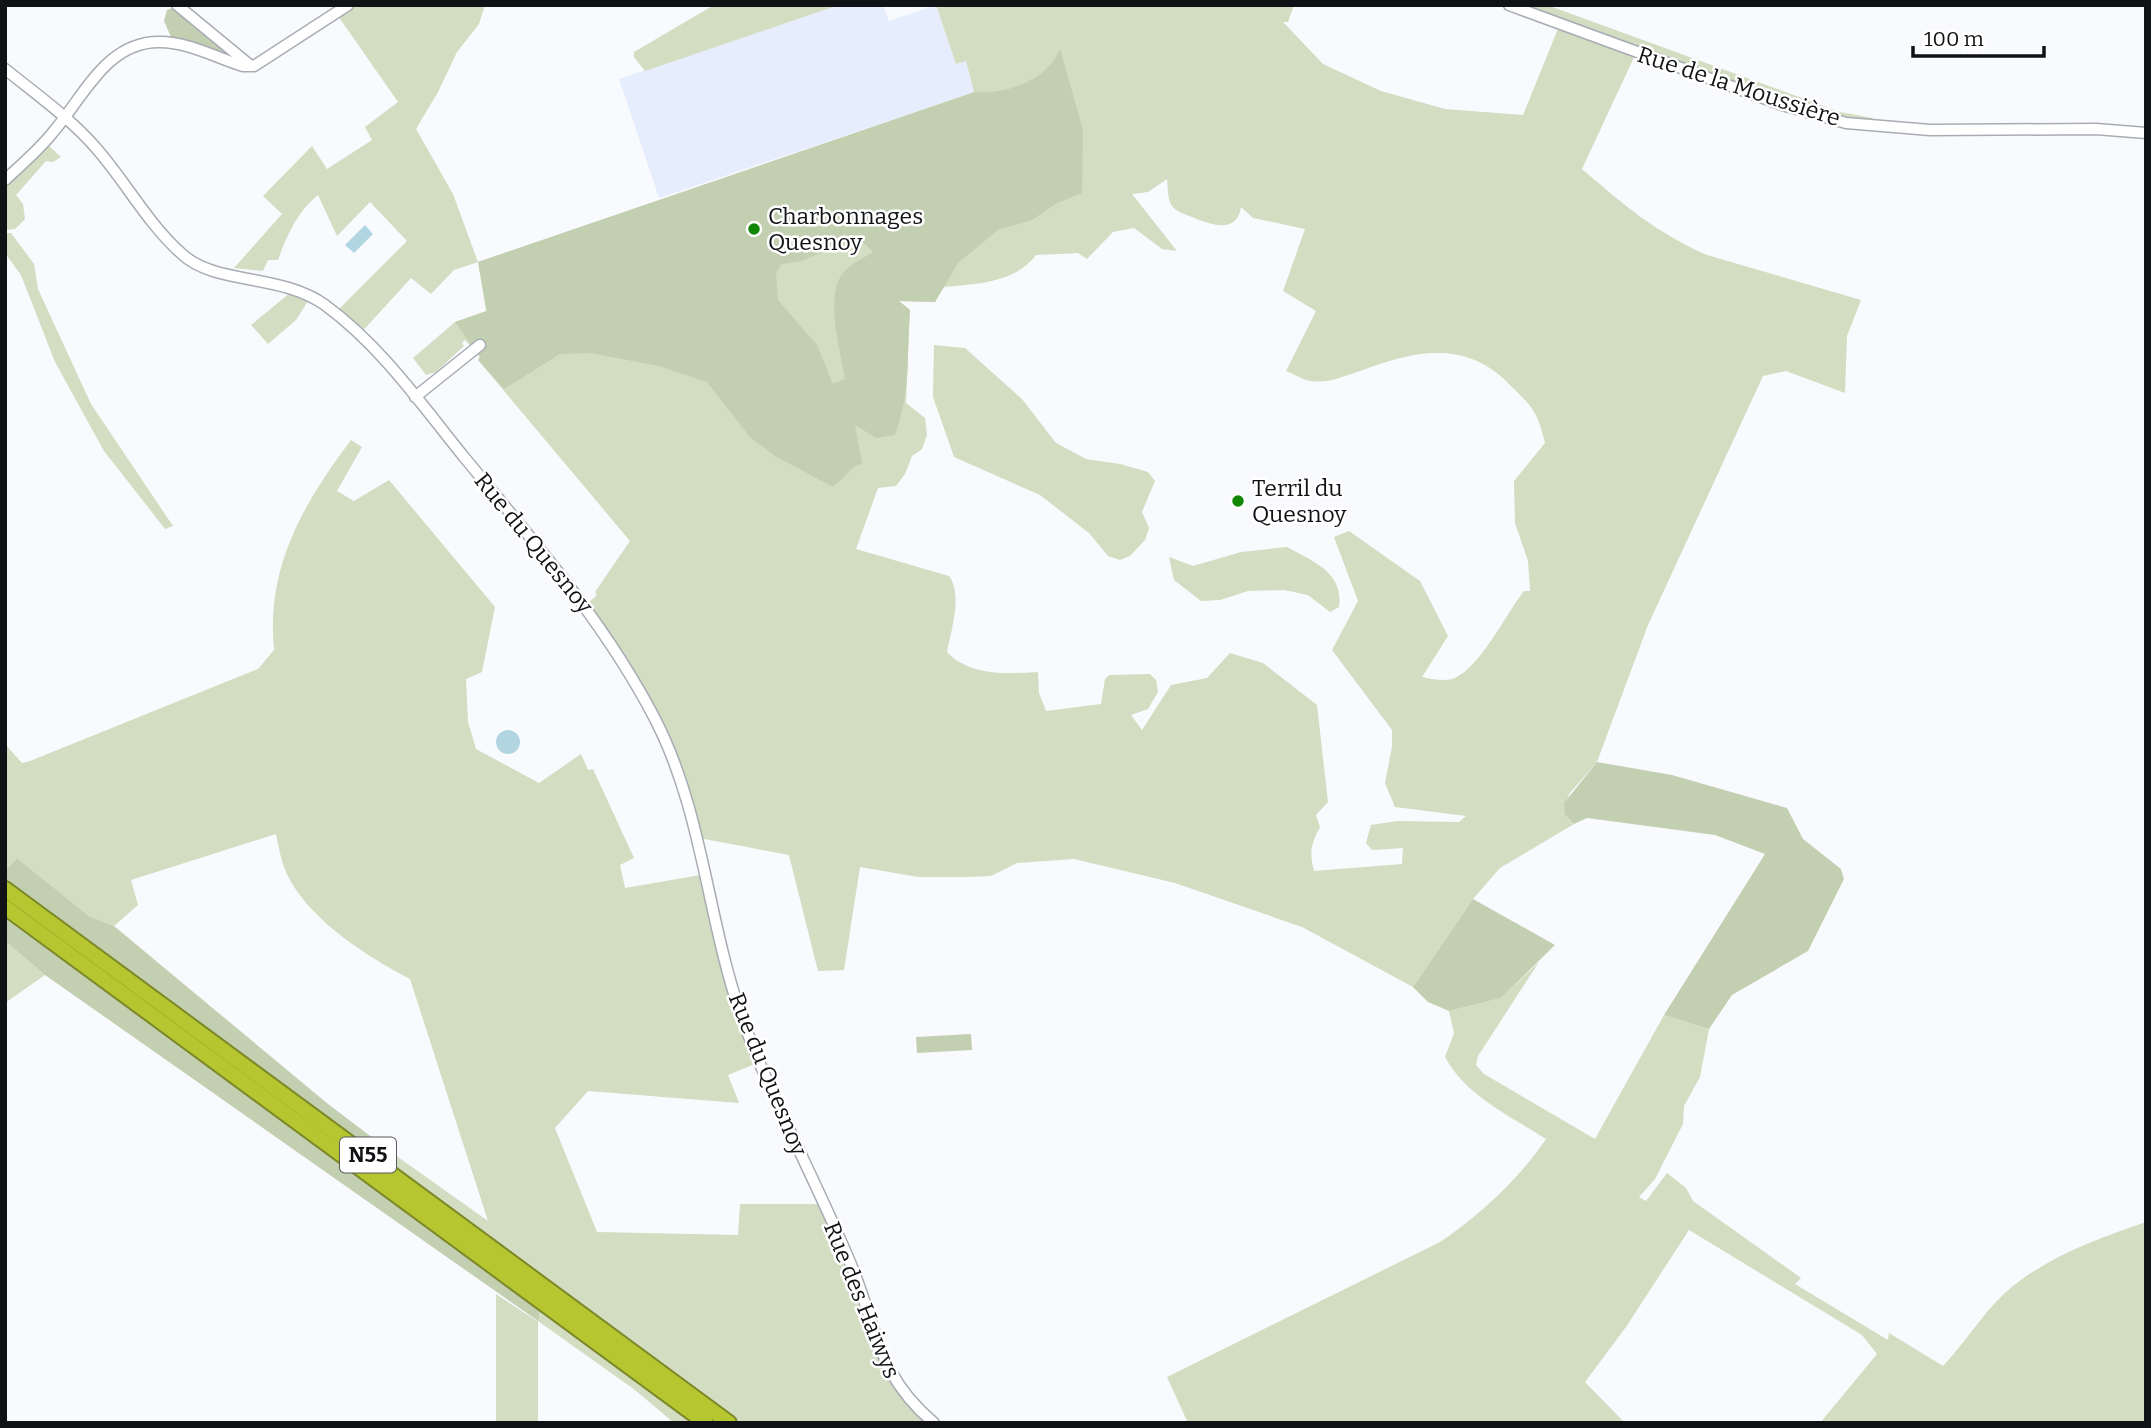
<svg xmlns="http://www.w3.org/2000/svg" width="2151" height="1428" viewBox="0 0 2151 1428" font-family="Bitter,serif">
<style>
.built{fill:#e6eefd}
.green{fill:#d2ddc1;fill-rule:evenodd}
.forest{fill:#c3cfb1;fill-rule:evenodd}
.water{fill:#b1d6e1}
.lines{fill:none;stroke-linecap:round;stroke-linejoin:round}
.minor-casing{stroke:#a8acb4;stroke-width:13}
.highway-casing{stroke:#7c8727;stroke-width:18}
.minor{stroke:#fff;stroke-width:10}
.highway{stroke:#b5c631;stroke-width:14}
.poi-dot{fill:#128706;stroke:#fff;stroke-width:2.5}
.labels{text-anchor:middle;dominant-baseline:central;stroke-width:5;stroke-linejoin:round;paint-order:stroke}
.shield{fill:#fff;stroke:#58595b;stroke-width:2}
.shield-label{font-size:21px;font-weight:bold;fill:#111215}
.street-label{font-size:23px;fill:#111215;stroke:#fff}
.poi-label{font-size:23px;fill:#111215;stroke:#fff;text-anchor:start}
</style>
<rect width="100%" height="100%" fill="#f9fafe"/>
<!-- built -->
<path class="built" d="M839,5h44l6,16 47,-16 20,58 10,-3 9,32 -316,106 -40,-119z"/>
<!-- green -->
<path class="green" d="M348,5h137l-6,19 -22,28 -19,40 -22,37 37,65 25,68 496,-170 -8,-31 -10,3 -20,-59h358l-6,17h-5l40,42 58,27 64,18 78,6 37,-91 -51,-19h38l293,107 33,6 1,9 -28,-4 -210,-70 -54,116c42,36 73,63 125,86l154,45 -14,36 -2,57 -59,-22 -23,5 -115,249 -51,137 -28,32 -4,21 9,9 -74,44 -27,31 -60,88 -111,-60 -127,-44 -101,-24 -57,4 -26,13 -23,1h-50l-58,-10 -16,103 -26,1 -29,-116 -90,-17 -40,-112 -74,-120 12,-11 -2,-3 35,-51 -152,-181 2,-3 -15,-17 -3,3 2,3 -28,26 -10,3 -13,-17 42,-36 31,-11 -8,-49 -24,8 -23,24 -20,-16 -52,57 -24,-22 72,-72 -37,-39 -33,34 -19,-41c-21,17 -31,40 -40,65h-10l-5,11 -29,-3 48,-54 -19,-18 49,-50 15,23 45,-29 -7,-13 33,-25 -62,-89zM1167,179c1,8 0,20 5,27 4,6 13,8 20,11 19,8 45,17 49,-10l12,11 52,11 -22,62 33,20 -30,60c8,3 17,9 25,10 18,3 35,-6 52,-11 51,-19 101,-30 144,12 24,24 30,27 38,61l-31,38 1,42 13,38 2,30h-6c-18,23 -43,75 -69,87 -10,4 -23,1 -33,-1l26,-41 -28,-55 -71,-50 -15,6 24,64 -26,49 60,80v17l-7,36 10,24 71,9 -7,6 -62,-1 -26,4 -5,18 6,7 31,-2 -1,16 -88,7c-5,-19 -3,-27 6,-44l-4,-12 12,-13 -11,-97 -54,-42 -33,-10 -23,25 -36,7 -29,45 -11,-15 17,-6 10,-17 -2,-12 -6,-6 -41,1 -4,4 -4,25 -55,7 -7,-18 -1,-21c-31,2 -69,4 -91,-20 4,-22 16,-57 2,-76l-93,-27 22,-61 18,-2 9,-12 7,-18 10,-7 5,-14 -2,-17 -19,-15 4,-93 -11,-9 36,1 9,-15c32,-3 71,-4 92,-32l42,-2 9,6 26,-27 21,-4 28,21 15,2 -45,-57 16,-2z
M714,5h125l-194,66 -11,-14v-5z
M48,145l13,12 -8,5 -7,-1 -30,34 7,9 2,15 -10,10 -10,1v-50z
M5,233h6l23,31 4,25 53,115 82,122 -8,3 -61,-78 -49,-89 -34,-87 -16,-22z
M290,293l21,3 -15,24 -28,24 -17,-19z
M934,345l31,3 57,51 34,44 30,16 34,5 28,8 7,9 -13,31 7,16 -4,12 -15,16 -10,4 -12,-4 -19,-23 -49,-38 -86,-38 -21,-60z
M351,440l11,7 -25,44 17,10 35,-21 106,127 -13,65 -16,7 2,43 8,27 63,34 42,-29 7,16 5,-1 41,89 -14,7 5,23 81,-14 6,32 48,156 -32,13 11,28 -151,-12 -33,37 42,104 141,3 2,-31h83l66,167 45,52h-198l-66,-53 -275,-202 3,-11 90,64 -78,-242c-42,-22 -96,-56 -120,-99 -8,-14 -11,-31 -14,-46l-145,46 7,25 -24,21 -25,-10 -72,-58 -12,13v-127l17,19 8,-2 228,-92 16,-19c-8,-83 29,-146 77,-210z
M1287,547c25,14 57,25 52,60l-9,5 -22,-17 -24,-5 -36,1 -28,9 -19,1 -27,-21 -5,-23 24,9 48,-14z
M5,941l40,34 -40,28z
M1539,962l-61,94 -2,9 8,9 111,65 69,-124 45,14 -9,48 -16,29 -1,18 -28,55 -16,18 7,4 21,-28 19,15 7,13 108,77 -6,6 93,56 1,-7 54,33c22,-23 39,-52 63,-74 40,-35 91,-53 140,-70v201h-326l57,-69 -15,-19 -173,-105 -63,97 -41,55 40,41h-437l-21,-46 273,-135c39,-26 80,-64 106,-103 -37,-24 -80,-43 -101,-82l9,-24 -5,-22 52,-13z
M496,1294l41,27 3,-16 156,118h-22l-39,-33 -97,-69v102h-42z"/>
<!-- forest -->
<path class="forest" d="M177,6l54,49 -60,-18 -7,-16 3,-11z
M1060,49l23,81 -1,63 -25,10 -25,17 -34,10 -40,33 -23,39 -36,-1 11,9c-4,48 2,77 -15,125l-19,3 -21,-13 7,39 -7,2 -22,21 -58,-31 -25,-19 -43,-55 -48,-16 -69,-13 -30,1 -56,35 -26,-29 2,-3 -25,-35 32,-11 -9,-49 497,-170c31,3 73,-12 85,-43zM858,237l15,15c-9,6 -21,11 -28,19 -22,21 -4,81 0,108l-12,5 -16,-39 -39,-45 -2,-27 6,-9 19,-3z
M1597,762l75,13 115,33 16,31 38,30 3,10 -36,72 -76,44 -23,34 -45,-14 101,-161 -50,-19 -128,-17 -13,6 -9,-9 -1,-12z
M17,858l72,58 25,10 214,178 70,53 -3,11 -390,-285v-12z
M1473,899l82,46 -54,53 -52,13 -21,-9 -15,-15z
M5,918l535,387 -2,16 -493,-346 -40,-34z
M971,1034l1,16 -55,3 -1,-16z"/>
<!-- water -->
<path class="water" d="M365,225l8,9 -19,19 -9,-8z
M496 742a12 12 0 1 1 24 0a12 12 0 1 1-24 0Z"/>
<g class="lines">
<defs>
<path id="minor" d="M177,5l74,61
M1509,5l273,100 64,18 84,7 166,-1 50,4
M5,69c31,25 65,49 91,79 30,34 51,75 86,106 33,31 98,19 143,51 56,41 96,99 139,152 70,85 140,164 191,262 48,93 52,199 86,296 31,87 76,167 111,252 26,64 25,108 82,156
M5,180c17,-16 35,-31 49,-49 30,-35 53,-90 106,-89 28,0 57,16 83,24h11l94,-61
M415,397l65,-52"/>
<path id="highway" d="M5,889l724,534
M5,907l701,516"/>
</defs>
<!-- minor casing -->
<use href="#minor" class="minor-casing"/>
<!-- highway casing -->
<use href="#highway" class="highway-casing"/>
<!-- minor -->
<use href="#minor" class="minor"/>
<!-- highway -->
<use href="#highway" class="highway"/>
</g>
<!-- markers -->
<g class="poi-dot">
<circle cx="754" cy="229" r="7"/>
<circle cx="1238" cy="501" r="7"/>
</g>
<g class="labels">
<!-- shield labels -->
<rect class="shield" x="340" y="1137.5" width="56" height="35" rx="5"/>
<g class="shield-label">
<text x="368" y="1155">N55</text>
</g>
<!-- street labels -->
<g class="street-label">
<text transform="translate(1739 86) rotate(18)">Rue de la Moussière</text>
<text transform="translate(534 543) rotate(51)">Rue du Quesnoy</text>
<text transform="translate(768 1074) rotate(68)">Rue du Quesnoy</text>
<text transform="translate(862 1300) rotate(68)">Rue des Haiwys</text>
</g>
<!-- poi labels -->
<g class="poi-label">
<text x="768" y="216">Charbonnages<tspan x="768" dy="26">Quesnoy</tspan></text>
<text x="1252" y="488">Terril du<tspan x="1252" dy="26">Quesnoy</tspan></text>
</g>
</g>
<!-- border -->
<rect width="2151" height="1428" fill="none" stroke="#111215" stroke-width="14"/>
<!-- scale -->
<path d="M1913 46v10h131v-10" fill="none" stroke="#111215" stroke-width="3.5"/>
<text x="1924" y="46" font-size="21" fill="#111215" stroke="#ffffff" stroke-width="5" paint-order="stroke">100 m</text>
</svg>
